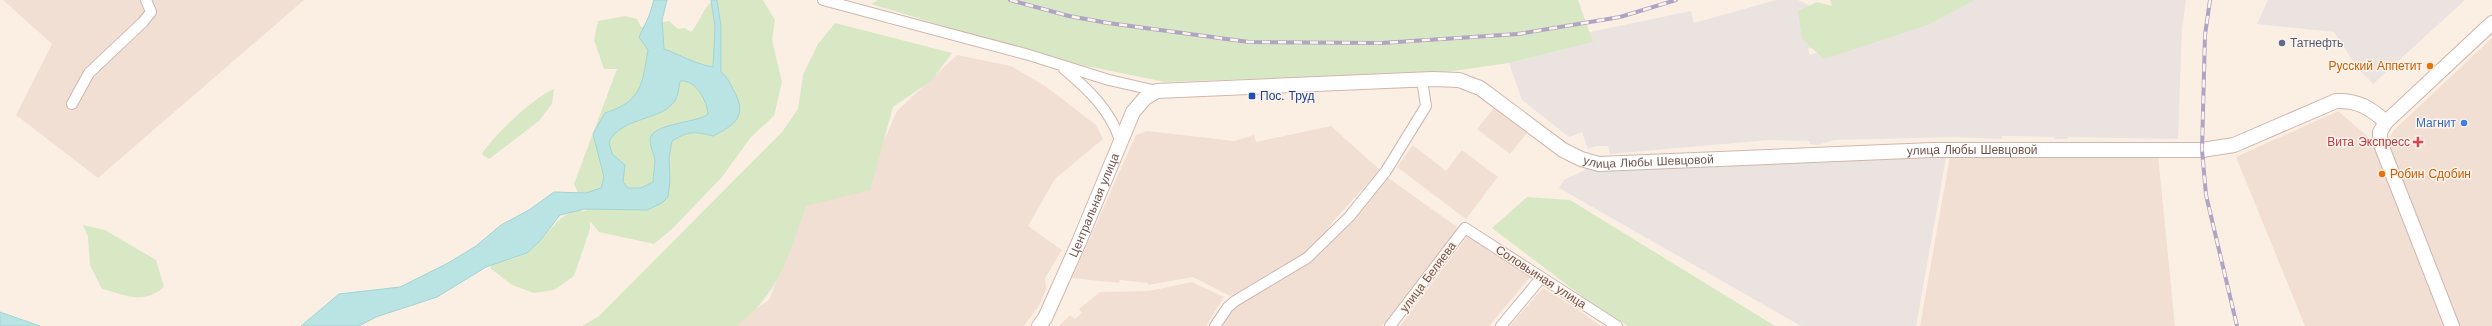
<svg xmlns="http://www.w3.org/2000/svg" width="2492" height="326" viewBox="0 0 2492 326" font-family="'Work Sans',sans-serif">
<style>
.residential{fill:#f2dfd3}
.industrial{fill:#ebe3df}
.green{fill:#d8e8c4}
.water{fill:#bae4e3;stroke:#a1d5d5;fill-rule:evenodd}
.lines{fill:none;stroke-linecap:round;stroke-linejoin:round}
.street-casing{stroke:#ceb7ae;stroke-width:12}
.secondary-casing{stroke:#d1b6ac;stroke-width:16}
.street{stroke:#fff;stroke-width:10}
.secondary{stroke:#fff;stroke-width:14}
.rail-casing{stroke:#b0a4c4;stroke-width:4}
.rail{stroke:#fef3ea;stroke-width:2.5;stroke-dasharray:8;stroke-linecap:butt}
.service-dot{fill:#5c6f8a;stroke:#fef3ea;stroke-width:1.5}
.food-dot{fill:#e8710a;stroke:#fef3ea;stroke-width:1.5}
.transit-dot{fill:#1a4fb4;stroke:#fef3ea;stroke-width:1.5}
.shop-dot{fill:#3f7fe0;stroke:#fef3ea;stroke-width:1.5}
.health-dot{fill:#e0444e;stroke:#fef3ea;stroke-width:1.5}
.labels{text-anchor:middle;dominant-baseline:central;stroke-width:3;stroke-linejoin:round;paint-order:stroke}
.service-label{font-size:12px;fill:#4e5e75;stroke:#fef3ea;text-anchor:start}
.food-label{font-size:12px;fill:#c56008;stroke:#fef3ea;text-anchor:end}
.transit-label{font-size:12px;fill:#164399;stroke:#fef3ea;text-anchor:start}
.shop-label{font-size:12px;fill:#366cbe;stroke:#fef3ea;text-anchor:end}
.health-label{font-size:12px;fill:#be3a42;stroke:#fef3ea;text-anchor:end}
.street-label{font-size:12px;fill:#72534b;stroke:#fef3ea}
</style>
<rect width="100%" height="100%" fill="#fbefe4"/>
<!-- residential -->
<path class="residential" d="M3,0h301l-206,178 -82,-63 36,-71z
M2492,38v288h-34l-69,-178v-9l5,-9z
M957,55l54,11 34,20 51,39 7,14 -48,40 -27,47 34,24 -17,28 1,11 -6,15 -16,22h-294l39,-26 38,-100 57,-15 33,-74z
M1494,108l33,25 -17,21 -33,-25z
M2338,111l36,31 71,184h-140l-69,-169z
M1331,126l49,44 -45,49 -16,23 -18,15 -71,39 -37,-19 -45,8v-2l-28,-3 -1,3 -47,-5 64,-143 11,-4 87,10 20,-6 2,7z
M1413,145l33,26 16,-21 36,27 -32,42 -69,-52z
M2158,155l17,171h-255l30,-170z
M1387,177l70,50 -1,5 -74,94h-163l14,-17 54,-37z
M1469,234l61,43 -41,49h-89z
M1192,282l32,15 -18,29h-147l11,-11 5,4 7,-6 -3,-4 21,-17 49,-1z
M1543,288l28,17 30,21h-91z"/>
<!-- industrial -->
<path class="industrial" d="M1776,0h22l26,12 9,27 -25,10 2,6 164,-55h212l-4,28 -4,111 -110,-2 -1,2h-12l-1,-2 -52,-1v3l-48,-2 -120,3 -16,5 -8,-1v-3l-41,-1 -159,14 -2,-8h-12l-8,3 -6,-17 -13,5 -47,-37 -13,-37 83,-21 -2,-10 101,-21 3,12z
M2268,0h197l-92,84 -17,-18 -22,-34 -77,-8z
M1927,156l19,2 -30,168h-115l-242,-138 5,-8 23,-11z"/>
<!-- green -->
<path class="green" d="M713,0h50l12,20 -3,20 10,42 -8,34 -23,21 -29,40 -50,52 -18,15 -55,-12 -9,-11v8l-16,47 -20,14 -20,3 -22,-8 -22,-17 3,-4c10,-3 23,-5 32,-10 22,-13 32,-47 61,-43l-12,-27 43,-115h-13l-10,-29 4,-19 27,-5 12,3 4,8 28,-6 9,8 7,-1 6,4c9,-11 11,-22 22,-32z
M878,0h700l15,42 -84,21 -63,9 -281,10 -108,-22 -186,-56z
M1830,0h145l-48,25 -103,34 -22,-20 -4,-28 19,-9 15,4z
M835,23l117,30 -21,28 -38,26 -23,83 -64,16c-16,45 -28,91 -70,120h-154l17,-10 183,-184 16,-23 5,-34 15,-31z
M554,89l-2,15 -13,17 -50,38 -7,-5c11,-18 52,-57 72,-65z
M1527,197l43,3 205,126h-147l-41,-26 -95,-72z
M83,225l22,5 51,30 8,27c-21,18 -38,8 -62,2l-12,-24 -2,-28z"/>
<!-- water -->
<path class="water" d="M654,0h13l-5,20 2,29c17,6 31,15 49,18l2,-40 -4,-27h6l4,26v46c7,5 9,12 13,19 14,25 1,34 -21,45 -20,-5 -24,-5 -41,5l-3,17 1,23 -2,16 -6,6 -15,7 -62,-1 -25,6 -21,27 -12,11 -41,14 -49,30 -61,20 -17,9h-58l38,-32 61,-7 48,-24 28,-17 25,-21 28,-15 25,-18 32,1 15,-5 3,-11 -11,-43 12,-21c37,-12 37,-28 43,-63l-9,-13 10,-21zM680,81c16,-2 27,20 28,33 -8,8 -50,9 -57,22 -3,6 3,18 4,24 0,7 -2,15 -2,22l-12,6h-13l-5,-6 2,-17 -13,-11 -3,-12c12,-25 51,-21 65,-40 4,-5 5,-14 6,-21z
M0,312l40,14h-40z"/>
<g class="lines">
<defs>
<path id="street" d="M823,0l206,55 80,25 48,11
M1064,69c25,21 46,41 56,71
M72,104l17,-31 54,-51 8,-10 -5,-12
M1215,326l13,-19 7,-6 72,-43 42,-41 37,-46 40,-65 -4,-26
M1390,326l75,-98 152,98
M1501,326l40,-48"/>
<g id="secondary">
<path id="s1" d="M1039,326l6,-8 34,-76 54,-130 12,-14 12,-7 276,-12 26,1 21,8 83,62 18,9 18,5 333,-14h270l32,-5 102,-44c22,-1 34,7 50,21"/>
<path d="M2452,326l-72,-184v-10l6,-10 106,-99"/>
</g>
</defs>
<!-- street casing -->
<use href="#street" class="street-casing"/>
<!-- secondary casing -->
<use href="#secondary" class="secondary-casing"/>
<!-- street -->
<use href="#street" class="street"/>
<!-- secondary -->
<use href="#secondary" class="secondary"/>
<defs>
<path id="rail" d="M1010,0l59,16 39,7 141,19 133,1 136,-9 102,-17 56,-17
M2210,0l-5,35 -3,115 4,45 31,131"/>
</defs>
<!-- rail casing -->
<use href="#rail" class="rail-casing"/>
<!-- rail -->
<use href="#rail" class="rail"/>
</g>
<!-- markers -->
<circle class="service-dot" cx="2282" cy="43" r="4"/>
<g class="food-dot">
<circle cx="2430" cy="66" r="4"/>
<circle cx="2382" cy="174" r="4"/>
</g>
<rect class="transit-dot" x="1248" y="92" width="8" height="8" rx="2"/>
<circle class="shop-dot" cx="2464" cy="123" r="4"/>
<path class="health-dot" d="M2416 136h4v4h4v4h-4v4h-4v-4h-4v-4h4z"/>
<g class="labels">
<!-- service labels -->
<g class="service-label">
<text x="2290" y="43">Татнефть</text>
</g>
<!-- food labels -->
<g class="food-label">
<text x="2422" y="66">Русский Аппетит</text>
<text x="2390" y="174" text-anchor="start">Робин Сдобин</text>
</g>
<!-- transit labels -->
<g class="transit-label">
<text x="1260" y="96">Пос. Труд</text>
</g>
<!-- shop labels -->
<g class="shop-label">
<text x="2456" y="123">Магнит</text>
</g>
<!-- health labels -->
<g class="health-label">
<text x="2410" y="142">Вита Экспресс</text>
</g>
<!-- street labels -->
<g class="street-label">
<text stroke="none"><textPath href="#s1" startOffset="1107">улица Любы Шевцовой</textPath></text>
<text stroke="none"><textPath href="#s1" startOffset="783">улица Любы Шевцовой</textPath></text>
<text stroke="none"><textPath href="#s1" startOffset="133">Центральная улица</textPath></text>
<text transform="translate(1428 277) rotate(-53)">улица Беляева</text>
<text transform="translate(1541 277) rotate(33)">Соловьиная улица</text>
</g>
</g>
</svg>
